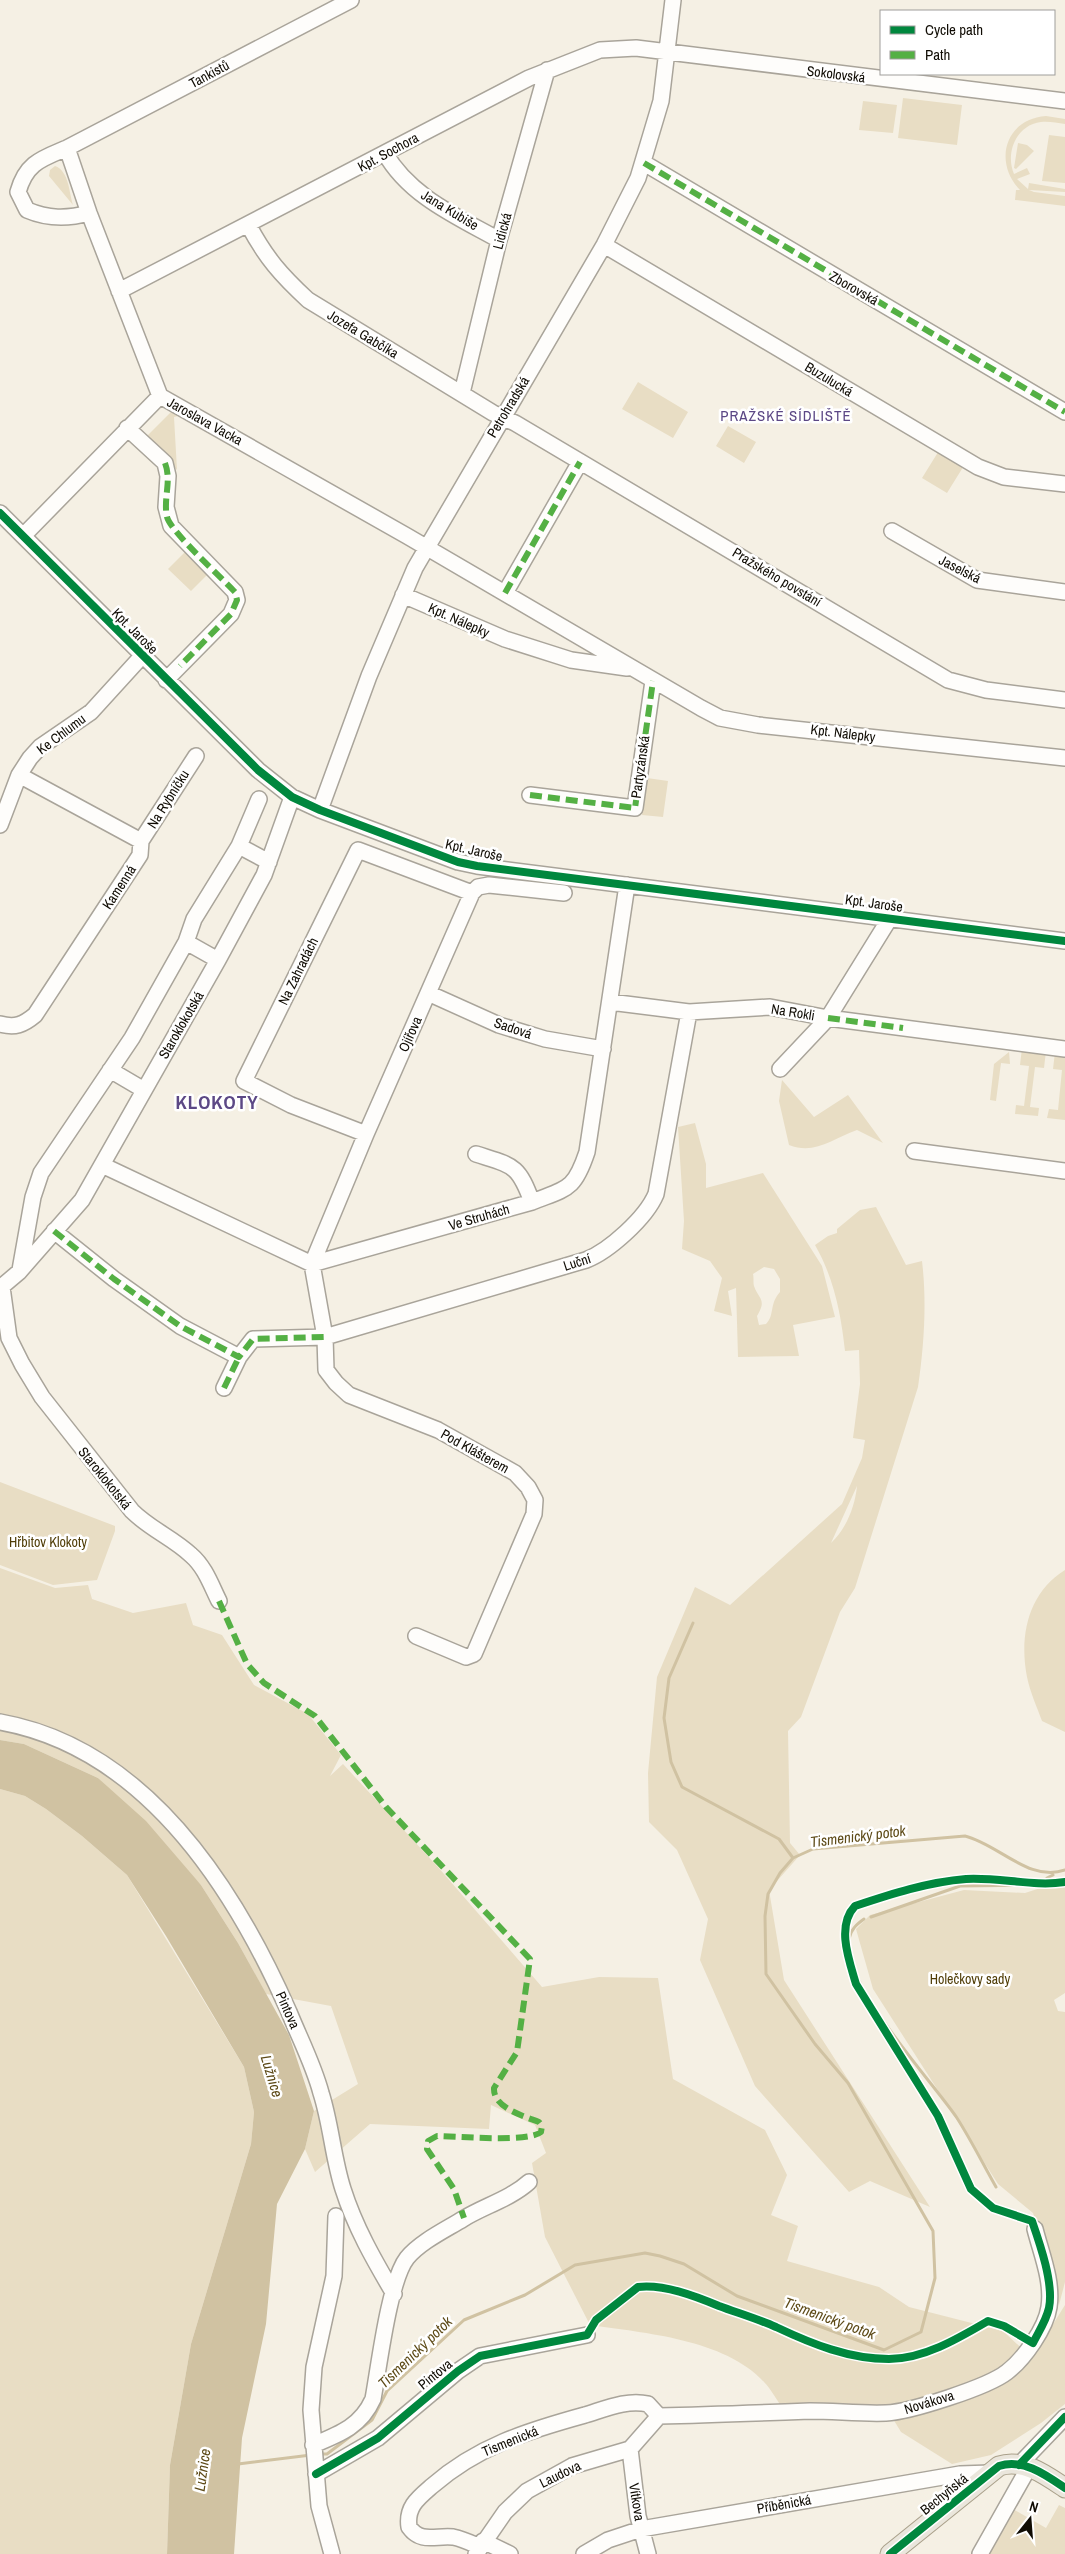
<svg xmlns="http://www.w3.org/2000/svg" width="1065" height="2554" viewBox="0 0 1065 2554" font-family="'Archivo Narrow',sans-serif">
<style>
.green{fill:#e8ddc4;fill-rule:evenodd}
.water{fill:#d0c2a2}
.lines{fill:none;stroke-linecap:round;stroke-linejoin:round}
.stream{stroke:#d0c2a2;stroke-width:3}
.minor-casing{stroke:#a9a49a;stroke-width:18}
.major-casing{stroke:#aaa18b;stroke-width:21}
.minor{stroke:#fefdfb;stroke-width:15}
.major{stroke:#eae6dc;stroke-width:19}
.quiet{stroke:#54b044;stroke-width:6;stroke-dasharray:12 6;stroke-linecap:butt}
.cycleway-casing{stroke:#fff;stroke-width:11}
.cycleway{stroke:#00873e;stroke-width:8}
.labels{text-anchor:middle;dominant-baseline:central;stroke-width:5;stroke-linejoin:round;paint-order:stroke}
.street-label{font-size:14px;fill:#100c04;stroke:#fff}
.park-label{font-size:14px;fill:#503d07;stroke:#fff}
.neighbourhood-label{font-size:15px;letter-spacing:1px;fill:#5c4885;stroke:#fff}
.water-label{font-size:15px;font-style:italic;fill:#5d4a17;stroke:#fff}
.district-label{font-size:19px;font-weight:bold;letter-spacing:1px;fill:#5c4885;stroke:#fff}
</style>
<rect width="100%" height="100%" fill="#f5f0e4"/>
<!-- green -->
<path class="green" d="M903,98l59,7 -5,40 -59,-7z
M863,101l34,4 -4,28 -34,-3z
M1046,116l19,3v5c-8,-1 -16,-3 -24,-2 -25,3 -36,31 -27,52l13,-6 3,6 -13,5 11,10 1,-6 36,6v3l-36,-2 5,2 31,4v10l-50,-6 1,-10h4c-27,-28 -15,-71 26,-74z
M1049,135l16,2v46l-23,-2z
M1018,143l9,2 7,6 -18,18 -2,-1z
M55,166c14,5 14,26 18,39l-24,-29 1,-6z
M638,382l50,30 -15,26 -51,-29z
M173,410l9,5 -8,2 3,53 -31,-33z
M728,426l28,16 -12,21 -28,-17z
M940,449l25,15 -18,29 -25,-15z
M186,551l23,22 -18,18 -23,-22z
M647,778l21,3 -5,36 -21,-2z
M1022,1048l24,3 -2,17 -9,-1 -5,40 9,1 -1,8 -23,-2 1,-9 8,1 5,-40 -9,-1z
M1009,1052l1,12 -9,-1 -5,38 -6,-1 4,-36z
M1055,1052l10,1v67l-18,-2 2,-9 9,1 4,-40 -9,-1z
M782,1080l32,37 34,-22 35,48 -26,-13c-25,9 -42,25 -68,15l-10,-44z
M695,1123l11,41v24l57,-15 59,93 13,51 -42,8 6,31 -61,1 -2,-69 -8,3 4,25 -18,-5 8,-33 -12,-17 -28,-12 2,-28 -6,-94zM764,1267l10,2 6,10v13c-11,12 -5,23 -14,32l-7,1 -2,-9c10,-17 2,-16 -3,-30 -1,-3 0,-9 -1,-12z
M876,1207l30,58 16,-4c5,42 2,85 -4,126l-63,201 -15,24 -39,105 -13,14 2,112 10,12 -31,35 15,90 146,227 -60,-26 -21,11 -94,-106 -55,-126 8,-41 -31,-69 -28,-28 -1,-49 9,-96 38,-90 35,18 112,-101 20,-46 3,-18 -12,-2 7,-54 -1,-34 -14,1c-4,-37 -11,-73 -30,-106l13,-9 9,-3v-4l23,-19zM857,1486c-2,21 -11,43 -26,57z
M0,1482l115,44v5l-18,49 -44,5 -53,-20z
M0,1568l55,20 33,-3 4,14 41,14 53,-10 7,22 29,10 32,50 54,29 33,41 -11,21 13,-12 94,102 105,121 57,-10 59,1 15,101 92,51 22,45 -16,40 27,11 -11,35 92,26 30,20 94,24 29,27 33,-53v99l-24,19 -50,32 -39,9 -51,-32 -14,-23 -105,-2c-6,-8 -11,-18 -18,-25 -39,-43 -120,-49 -174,-57l-45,-88 -13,-74 14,-10 -11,-28 -44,-20 -2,24 -119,-5 -55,48 -10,-23 9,-38 44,-27 -27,-78 -65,-12 -28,-51 -37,-58 -103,-107 -74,-34 -24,-4z
M1065,1570v162l-23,-11c-5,-14 -12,-29 -15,-44 -8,-41 1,-84 38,-107z
M0,1789l25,7 21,13 36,27 45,39 117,192 10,45 -3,32 -60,200 -21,121 -3,89h-167z
M1065,1880v113l-11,7 4,11 7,1v270l-6,23 -10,-45 -16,-47 -35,-29 -125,-195 -17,-60 14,-14 94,-25 61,3z
M1059,2505l6,3v46h-77l25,-45 33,19z"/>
<!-- water -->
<path class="water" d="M0,1740l24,4 74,34 48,43 55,64 37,58 51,92 25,76 -9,38 -28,55 -11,120 -24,114 -8,116h-67l3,-89 21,-121 60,-200 3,-32 -10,-45 -78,-131 -39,-61 -45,-39 -36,-27 -21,-13 -25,-7z"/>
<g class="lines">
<!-- stream -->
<path class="stream" d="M693,1623l-24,55 -5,40 7,44 11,25 97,52 14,19
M1047,1878l6,-3
M871,1917l89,-31 76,-1
M864,1919c-7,5 -13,10 -15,20 -9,43 83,142 108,179 14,22 26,46 39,69
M320,2454h7l45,-34 15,-29 77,-71 61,-25 50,-30 70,-12 15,3 24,8 53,32 147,54 37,-18 14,-54 -2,-47 -85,-148 -33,-39 -49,-70 -1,-58 3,-22 12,-21 13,-15 20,-9 152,-13c33,8 65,47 100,34
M238,2464l73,-9"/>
<defs>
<path id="minor" d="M67,148l22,65 71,183 247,140 294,172 19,10 38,7 307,33
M385,153c24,43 73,64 114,87
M644,163l421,249
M89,213c-22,6 -41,6 -62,-3l-9,-18c8,-29 23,-33 49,-44l284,-148
M249,226c17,32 32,49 59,74l185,113 22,10 433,257 38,10 79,10
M604,245l374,222 26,10 61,7
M119,291l410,-213 71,-28 36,-2 429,53
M462,393l37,-153 48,-170
M127,428l38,35 3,13 -2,31 5,19 64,66 2,8 -6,14 -65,66
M0,513l258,257 34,27 28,13 138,52 19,4 588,75
M892,531l85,49 88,12
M23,536l137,-140
M505,593l75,-131
M403,595l102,44 66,21 56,8
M530,795l105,13 18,-127
M320,810l49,-134 46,-108 189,-323 34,-67 23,-77 12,-101
M0,825l19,-50 11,-17 10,-11 51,-35 51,-56
M141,841l55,-85
M239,846l30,16
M186,942l32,18
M428,993l71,32 46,14 58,10
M610,1002l79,10 81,-5 58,11 237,31
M0,1024c15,4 23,1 35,-9l105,-160 1,-14 -122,-66
M780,1069l48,-51 62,-100
M110,1070l34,20
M366,1134l-75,-29 -47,-24 114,-231 114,43
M914,1151l151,20
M476,1154c37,12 42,10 56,48
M102,1165l210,99 220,-62c35,-14 42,-11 55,-50l40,-267
M54,1231l60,48 66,47 59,31 14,-18 72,-2 261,-77c23,-9 60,-42 70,-66l33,-182
M312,1264l13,73 1,33 10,13 13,12 89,35 77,43 13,14 7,13 -1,14 -60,140 -8,3 -50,-21
M312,1264l54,-130 106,-241 6,-6 11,-2 75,8
M20,1270l13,-73 8,-24 91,-135 54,-96 8,-23 45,-73 20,-47
M2,1287l7,51 13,26 20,33 90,114c18,18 41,27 59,44 14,12 20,30 28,46
M0,1288l19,-16 63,-72 136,-240 46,-85 28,-78
M224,1388l15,-31
M0,1722c145,26 234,165 289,290 11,27 25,54 32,81 10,31 12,65 22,96 12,38 31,71 51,105
M659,2416c51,-1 101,-3 151,-5 25,0 51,3 76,2 24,-1 102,-26 121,-41 17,-13 39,-44 42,-65 4,-26 -8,-54 -14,-78
M313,2445c27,-11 48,-19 60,-46 6,-32 16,-118 34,-141 13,-16 38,-28 56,-39 21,-13 47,-20 66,-37
M630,2449l8,67 10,38
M1019,2465l46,-48
M316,2474l62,-36 80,-67 22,-15 107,-21
M483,2541l27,13
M480,2547c-9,-4 -17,-8 -27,-10 -17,-2 -32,7 -44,-10 -3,-20 9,-29 23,-41 46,-40 95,-55 153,-71 20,-6 42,-16 63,-11l11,12
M332,2554l-13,-48 -8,-96 3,-43 20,-91 2,-60
M476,2554l29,-42 22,-21 45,-25 58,-17 29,-33
M584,2554l24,-14 33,-11 319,-55 30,-1
M980,2554l49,-87"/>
<path id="major" d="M890,2554l109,-88c24,-8 47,9 66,22"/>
</defs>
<!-- minor casing -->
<use href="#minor" class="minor-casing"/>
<!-- major casing -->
<use href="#major" class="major-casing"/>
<!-- minor -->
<use href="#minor" class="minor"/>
<!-- major -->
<use href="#major" class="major"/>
<!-- quiet -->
<path class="quiet" d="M644,163l421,249
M165,463c7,18 -2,35 2,54 4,15 55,61 68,75l2,8 -6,14 -51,52
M505,593l75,-131
M530,795l105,13 18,-127
M828,1018l75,10
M54,1231l60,48 66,47 59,31 14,-18 72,-2
M224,1388l15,-31
M219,1601l28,63 17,19 51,33 71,91 144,152 -13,93 -23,36c-1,20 30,28 45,34l3,4 -1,6c-13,11 -84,4 -104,4l-9,5 -1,8 27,40 10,29"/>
<defs>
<path id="cycleway" d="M0,513l258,257 34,27 28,13 138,52 19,4 588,75
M1019,2465l46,-48
M316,2474l62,-36 80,-67 22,-15 107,-21 9,-15 42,-33c26,-3 57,9 81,19 19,7 39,13 57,21 36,17 73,32 113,32 35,0 70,-21 99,-38l16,5 29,17c6,-12 13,-22 16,-35 5,-24 -9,-64 -17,-87l-39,-13 -22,-19 -33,-73 -82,-132c-7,-24 -20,-58 -1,-78 36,-12 73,-24 111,-27 33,-2 68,8 99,3
M890,2554l109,-88c24,-8 47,9 66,22"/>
</defs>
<!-- cycleway casing -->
<use href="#cycleway" class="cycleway-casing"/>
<!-- cycleway -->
<use href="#cycleway" class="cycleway"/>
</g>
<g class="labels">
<!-- street labels -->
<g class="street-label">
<text transform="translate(209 74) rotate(-28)">Tankistů</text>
<text transform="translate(836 74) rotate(7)">Sokolovská</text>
<text transform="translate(388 152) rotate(-28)">Kpt. Sochora</text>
<text transform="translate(450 210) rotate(31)">Jana Kubiše</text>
<text transform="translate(502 231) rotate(-75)">Lidická</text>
<text transform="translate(854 288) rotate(30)">Zborovská</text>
<text transform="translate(363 334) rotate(31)">Jozefa Gabčíka</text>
<text transform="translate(829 379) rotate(31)">Buzulucká</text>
<text transform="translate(508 407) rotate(-59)">Petrohradská</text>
<text transform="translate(205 421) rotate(29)">Jaroslava Vacka</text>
<text transform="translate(960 569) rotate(27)">Jaselská</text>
<text transform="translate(777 577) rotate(31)">Pražského povstání</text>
<text transform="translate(459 620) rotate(24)">Kpt. Nálepky</text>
<text transform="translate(135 631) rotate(45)">Kpt. Jaroše</text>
<text transform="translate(843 733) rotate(7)">Kpt. Nálepky</text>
<text transform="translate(61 734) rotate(-37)">Ke Chlumu</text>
<text transform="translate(640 767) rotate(-82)">Partyzánská</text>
<text transform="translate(168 799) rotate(-58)">Na Rybníčku</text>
<text transform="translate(474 850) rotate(13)">Kpt. Jaroše</text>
<text transform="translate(119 887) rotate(-57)">Kamenná</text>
<text transform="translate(874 903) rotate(8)">Kpt. Jaroše</text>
<text transform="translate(298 971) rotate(-64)">Na Zahradách</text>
<text transform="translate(793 1012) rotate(9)">Na Rokli</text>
<text transform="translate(181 1025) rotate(-60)">Staroklokotská</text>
<text transform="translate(513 1028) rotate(19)">Sadová</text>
<text transform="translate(410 1034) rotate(-66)">Ojířova</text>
<text transform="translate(479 1217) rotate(-16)">Ve Struhách</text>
<text transform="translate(577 1262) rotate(-18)">Luční</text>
<text transform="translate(475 1451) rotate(29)">Pod Klášterem</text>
<text transform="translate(105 1478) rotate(51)">Staroklokotská</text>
<text transform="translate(288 2010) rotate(66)">Pintova</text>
<text transform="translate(435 2374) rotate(-39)">Pintova</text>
<text transform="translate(929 2402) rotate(-17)">Novákova</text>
<text transform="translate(510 2441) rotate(-22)">Tismenická</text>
<text transform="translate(560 2474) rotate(-26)">Laudova</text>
<text transform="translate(944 2494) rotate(-39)">Bechyňská</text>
<text transform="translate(637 2502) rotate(81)">Vítkova</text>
<text transform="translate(784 2504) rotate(-10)">Příběnická</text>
</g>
<!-- park labels -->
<g class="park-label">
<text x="48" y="1542">Hřbitov Klokoty</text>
<text x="970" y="1979">Holečkovy sady</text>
</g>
<!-- neighbourhood labels -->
<g class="neighbourhood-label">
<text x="786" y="415">PRAŽSKÉ SÍDLIŠTĚ</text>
</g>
<!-- water labels -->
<g class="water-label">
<text transform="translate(858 1836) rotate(-7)">Tismenický potok</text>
<text transform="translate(272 2076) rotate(73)">Lužnice</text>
<text transform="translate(830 2318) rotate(20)">Tismenický potok</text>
<text transform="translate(415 2352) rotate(-44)">Tismenický potok</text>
<text transform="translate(202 2470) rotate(-82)">Lužnice</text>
</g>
<!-- district labels -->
<g class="district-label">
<text x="217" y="1102">KLOKOTY</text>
</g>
</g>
<!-- legend -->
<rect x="880" y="10" width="175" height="65" fill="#ffffff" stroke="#9f9e9b"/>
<rect x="890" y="26" width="25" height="8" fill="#00873e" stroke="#9f9e9b"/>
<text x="925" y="35" font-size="15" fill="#100c04">Cycle path</text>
<rect x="890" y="51" width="25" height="8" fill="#54b044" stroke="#9f9e9b"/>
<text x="925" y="60" font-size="15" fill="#100c04">Path</text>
<!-- north arrow -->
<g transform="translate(1030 2519) rotate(17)" stroke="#ffffff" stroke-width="4" paint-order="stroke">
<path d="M0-4L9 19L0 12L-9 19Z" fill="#100c04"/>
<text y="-8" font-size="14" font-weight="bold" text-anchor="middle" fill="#100c04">N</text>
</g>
</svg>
